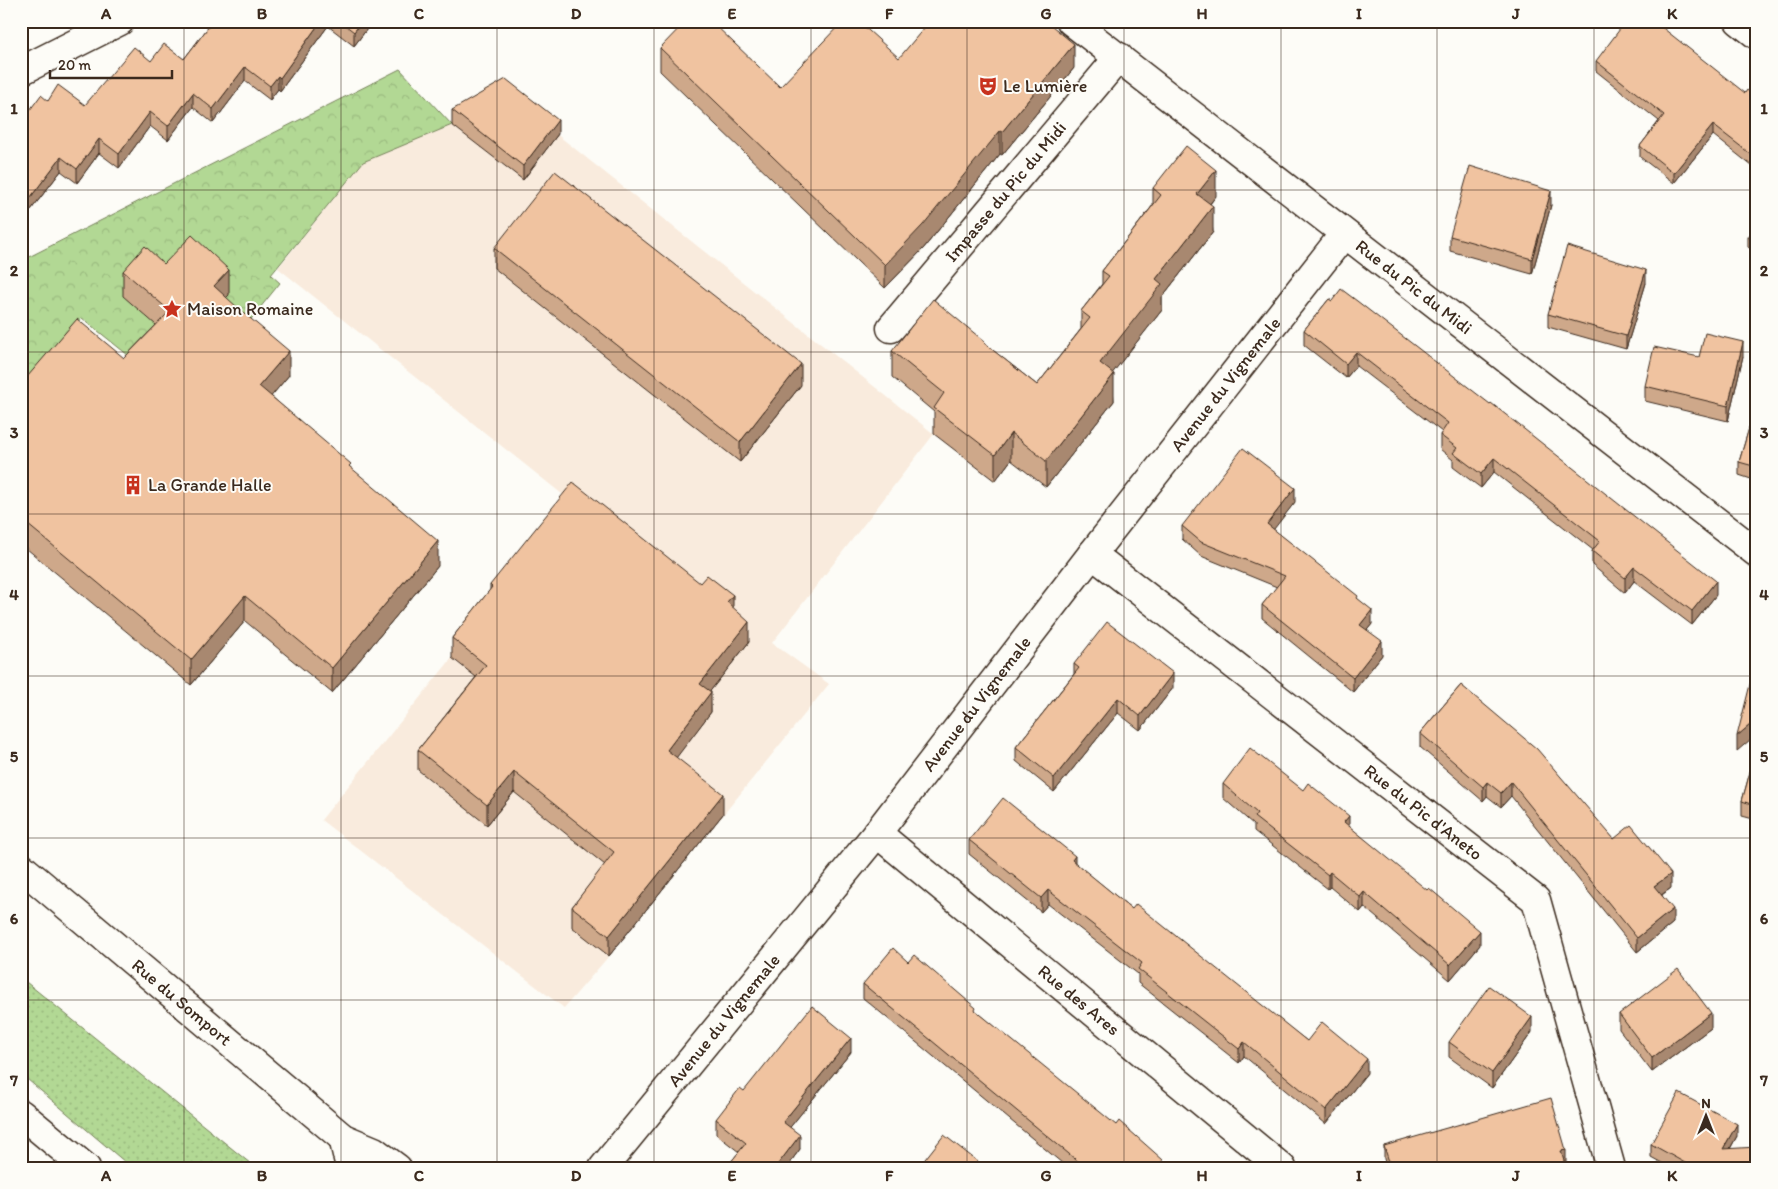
<svg xmlns="http://www.w3.org/2000/svg" width="1778" height="1189" viewBox="0 0 1778 1189" font-family="Itim,sans-serif">
<style>
.built{fill:#f9ebdd}
.grass{fill:url(#grass-dots);stroke:#768159}
.forest{fill:url(#forest-crowns);stroke:#768159}
.lines{fill:none;stroke-linecap:round;stroke-linejoin:round}
.minor-casing{stroke:#3b2a1e;stroke-width:31}
.secondary-casing{stroke:#3b2a1e;stroke-width:31}
.minor{stroke:#fdfcf7;stroke-width:28}
.secondary{stroke:#fdfcf7;stroke-width:28}
.wall{fill:#cea88a;stroke:#3b2a1e}
.shaded-wall{fill:#a88870;stroke:#3b2a1e}
.building{fill:#f0c3a0;stroke:#3b2a1e}
.grid{fill:none;stroke:#3b2a1e;stroke-width:1;stroke-opacity:0.55}
.labels{text-anchor:middle;dominant-baseline:central;stroke-width:4;stroke-linejoin:round;paint-order:stroke}
.poi-label{font-size:18px;fill:#3b2a1e;stroke:#fdfcf7;text-anchor:start}
.street-label{font-size:18px;fill:#3b2a1e;stroke:#fdfcf7}
.neatline{fill:none;stroke:#3b2a1e;stroke-width:2}
.grid-label{font-size:16px;text-anchor:middle;font-weight:bold;fill:#3b2a1e}
</style>
<defs>
<pattern id="grass-dots" width="8" height="8" patternUnits="userSpaceOnUse" patternTransform="scale(1.25)"><rect width="8" height="8" fill="#b2d894"/><path d="M2 2h.1M6 6h.1" fill="none" stroke="#9aba7f" stroke-width="1.8" stroke-linecap="round"/></pattern>
<pattern id="forest-crowns" width="20" height="18" patternUnits="userSpaceOnUse" patternTransform="scale(1.25)"><rect width="20" height="18" fill="#b2d894"/><path d="M2 6a3 3 0 1 1 6 0M12 15a3 3 0 1 1 6 0" fill="none" stroke="#9aba7f"/></pattern>
</defs>
<rect width="100%" height="100%" fill="#fdfcf7"/>
<filter id="ink" filterUnits="userSpaceOnUse"><feTurbulence type="fractalNoise" baseFrequency=".02" numOctaves="2"/><feDisplacementMap in="SourceGraphic" scale="10" xChannelSelector="R" yChannelSelector="G"/><feConvolveMatrix kernelMatrix="1 2 1 2 8 2 1 2 1" color-interpolation-filters="sRGB"/></filter>
<g filter="url(#ink)">
<!-- built -->
<path class="built" d="M506,94l428,340 -162,209 57,41 -220,272 -45,52 -243,-188 131,-162 120,-156 -294,-234 85,-106 89,-37z"/>
<!-- grass -->
<path class="grass" d="M21,978l235,190h-124l-111,-94z"/>
<!-- forest -->
<path class="forest" d="M400,69l52,56 -89,37 -92,113 9,8 -95,118 -103,-83 -61,66v-123z"/>
<g class="lines">
<defs>
<g id="minor">
<path id="s1" d="M1071,21l686,532"/>
<path d="M21,71l99,-50"/>
<path id="s2" d="M891,328l228,-271"/>
<path id="s3" d="M1092,554l444,346 75,268"/>
<path id="s4" d="M877,833l405,335"/>
<path id="s5" d="M21,867l322,271 31,13 23,17"/>
<path d="M21,1114l65,54"/>
<path d="M343,1138l6,25 3,5"/>
<path id="s6" d="M603,1168l274,-335 215,-279 252,-320"/>
</g>
<path id="secondary" d="M1739,21l18,14"/>
</defs>
<!-- minor casing -->
<use href="#minor" class="minor-casing"/>
<!-- secondary casing -->
<use href="#secondary" class="secondary-casing"/>
<!-- minor -->
<use href="#minor" class="minor"/>
<!-- secondary -->
<use href="#secondary" class="secondary"/>
</g>
<!-- wall -->
<path class="wall" d="M213,21h160l-19,25 -26,-20 -48,65 -2,-2 -8,11 -25,-19 -32,42 -20,-16 -25,33 -18,-14 -31,42 -20,-15 -22,30 -16,-12 -34,44 -6,-4v-89l27,-21 37,4 66,-44 33,-2z
M660,48l120,39 119,-29 175,10 -72,87 -2,-1 -77,95 -38,39 -225,-217z
M1596,61l149,32 12,4v73l-44,-35 -39,48 -34,-26v-11l19,-25 -63,-50z
M452,110l106,24 -35,46 -71,-55z
M1153,188l63,8 -6,8 3,28 -51,65v13l-50,63 2,28 -68,86 -35,-27 -16,21 -61,-47v-22l-42,-35v-26l93,-7 52,41 44,-56v-18l21,-27v-13l51,-66z
M1551,205l-19,69 -82,-23v-15z
M1757,226v28l-9,-7v-10z
M494,248l307,137 -61,77 -246,-194z
M164,264l65,31 -3,3 63,77 -18,21 80,72 87,98 -106,127 -87,-72 -54,64 -170,-141v-160l103,-26 32,-33 -33,-29v-25z
M1646,283l-20,66 -78,-22v-13z
M1329,299l387,296 -24,30 -58,-44 -9,12 -33,-28v-14l1,-1 -99,-78 -13,16 -28,-21v-7l-13,-11v-14l2,-3 -86,-66 -10,12 -42,-33v-15z
M1743,356l-15,65 -83,-20v-15l54,-29z
M1757,401v80l-18,-6v-13z
M1295,502l-22,27 85,70 14,25 -5,6 15,25 -29,37 -91,-74v-13l15,-18 -76,-31 -19,-17v-13z
M700,583l33,25 16,34 -39,49 1,21 -35,45 47,57 -114,142 -37,-29v-20l33,-42 -91,-73 -27,33 -69,-55v-20l58,-73 -24,-19v-20l38,-48v-5z
M1074,664l99,24 -33,42 -22,-17 -64,79 -38,-31v-14l58,-73z
M1461,685l153,154 57,49 -9,7 11,28 -36,29 -126,-156 -10,11 -14,-11 -4,5 -63,-54v-14z
M1757,747v73l-15,-4v-15z
M1223,784l126,42 131,119 -30,35 -86,-73 -4,5 -30,-25 -2,2 -74,-58v-6l-31,-27z
M969,840l106,23 57,46 175,132 60,32 -41,51 -82,-68 -5,7 -101,-80v-9l-90,-70 -7,8 -72,-58z
M908,962l68,49 187,157h-95l-205,-170v-14z
M1753,983h4v31l-4,-16z
M1619,1014l92,14 -59,44 -33,-43z
M1532,1032l-40,56 -43,-31v-15z
M851,1052l-61,75 10,22 -14,19h-60l13,-16 -23,-18v-15l28,-28z
M1737,1136l-7,13 27,19h-86l-20,-11v-13z
M1384,1146l182,17h-2l2,5h-179l-3,-9z"/>
<!-- shaded-wall -->
<path class="shaded-wall" d="M321,21h7v5l-48,65v-13z
M362,21h11l-19,25v-14z
M1074,44v24l-72,87v-23z
M245,67v14l-32,42v-14z
M278,76v13l-8,11v-14z
M193,93v14l-25,33v-14z
M150,112v14l-31,42v-14z
M558,120v14l-35,46v-14z
M1713,125v10l-39,48v-10z
M1000,131v23l-77,95 -38,39v-23z
M99,139v14l-22,30v-14z
M61,157v14l-34,44v-13z
M1216,170v26l-19,24v-26z
M1551,191v14l-19,69v-15z
M1213,206v26l-51,65v13l-62,79v-26l56,-84z
M229,270v25l-15,15v-24z
M1646,270v13l-20,66v-13z
M1743,342v14l-15,65v-15z
M289,351v24l-30,36v-25z
M1356,352v14l-10,12v-14z
M801,364v21l-61,77v-20z
M1114,374v27l-68,86v-26z
M1011,433v27l-16,21v-26z
M1494,458v14l-13,16v-14z
M1295,488v14l-28,36v-14z
M438,541v25l-106,127v-25z
M1634,567v14l-9,12v-15z
M1716,581v14l-24,30v-14z
M733,595v20l-6,-13z
M245,596v25l-54,64v-25z
M1372,610v14l-12,15v-14z
M749,622v20l-49,62v-20z
M1382,641v14l-29,37v-14z
M1173,673v15l-33,42v-14z
M711,692v20l-44,58v-20z
M1118,698v15l-64,79v-14z
M1757,719v15l-20,17v-15z
M514,772v20l-27,33v-20z
M1487,782v14l-4,5v-14z
M1511,782v14l-10,11v-14z
M723,794v20l-114,142v-20z
M1349,816v14l-5,-8z
M1075,856v14l-3,-10z
M1330,872v15l-2,2v-14z
M1671,874v14l-17,12v-14z
M1048,890v14l-7,8v-14z
M1364,892v15l-4,5v-15z
M1673,909v14l-36,29v-14z
M1480,931v14l-30,35v-15z
M1711,1013v15l-59,44v-14z
M1532,1017v15l-40,56v-15z
M851,1038v14l-68,84v-14z
M1244,1042v14l-5,7v-14z
M1367,1059v14l-41,51v-14z
M1737,1124v12l-14,25v-12z
M800,1135v14l-14,19h-11z
M1566,1150v13l-5,1v-13z
M1163,1160v8h-7z"/>
<!-- building -->
<path class="building" d="M213,21h108l-41,57 -2,-2 -8,10 -25,-19 -32,42 -20,-16 -25,33 -18,-14 -31,42 -20,-15 -22,30 -16,-12 -34,45 -6,-5v-75l20,-27 7,6 10,-16 27,20 49,-58 17,14 13,-17 20,15z
M340,21h22l-8,11z
M686,21h25l69,66 63,-66h15l41,37 31,-37h116l28,23 -72,88 -2,-1 -77,94 -38,40 -225,-217z
M1626,21h28l91,72 2,-3 10,7v62l-44,-34 -39,48 -34,-27 24,-31 -68,-54z
M506,79l52,41 -35,46 -71,-56z
M1186,146l30,24 -19,24 16,12 -57,73 6,5 -62,79 14,11 -68,87 -35,-28 -16,22 -61,-47 10,-15 -52,-42 41,-52 52,43 -1,1 53,42 53,-67 -9,-7 28,-35 -7,-5 59,-76 -8,-7z
M1470,166l81,25 -19,68 -82,-23z
M555,171l246,193 -61,78 -246,-194z
M1757,226v18l-9,-7z
M192,235l37,35 -15,16 24,22 51,43 -30,35 92,78 -2,2 89,75 -106,127 -87,-72 -54,64 -170,-141v-135l56,-65 47,39 46,-47 -47,-40 22,-25 19,18z
M1567,246l79,24 -20,66 -78,-22z
M1341,289l16,12 133,103 1,-1 225,178 -24,30 -58,-44 -9,11 -33,-27 8,-10 -106,-83 -13,16 -28,-21 4,-5 -17,-13 8,-12 -92,-71 -10,12 -42,-34 25,-31 3,2z
M1705,333l38,9 -15,64 -83,-20 9,-39 45,10z
M1757,401v66l-18,-5z
M1243,448l52,40 -28,36 91,72 -1,2 15,12 -12,15 22,16 -29,37 -91,-73 23,-29 -84,-34 -19,-16z
M573,482l127,101 7,-8 26,20 -6,7 22,20 -49,62 11,8 -44,58 56,44 -114,142 -37,-29 42,-55 -100,-80 -27,33 -69,-55 68,-85 -34,-27 40,-51 -2,-2z
M1107,622l66,51 -33,43 -22,-18 -64,80 -38,-31 63,-79 -5,-4z
M1757,657v62l-20,17z
M1461,685l76,64 77,90 17,-14 40,49 -17,12 19,23 -36,29 -126,-156 -10,11 -14,-11 -4,5 -63,-54z
M1757,747v59l-15,-5z
M1250,748l53,42 5,-7 41,33 -5,6 83,68 2,-2 51,43 -30,34 -86,-73 -4,5 -30,-25 -2,3 -74,-58 3,-4 -34,-29z
M1003,798l72,58 -3,4 60,49 4,-5 171,137 15,-19 45,37 -41,51 -82,-68 -5,7 -101,-80 4,-6 -94,-73 -7,8 -72,-58z
M893,948l15,14 6,-7 62,53 -1,2 141,115 3,-4 44,39 -7,8h-70l-223,-184z
M1678,969l33,44 -59,45 -33,-44z
M1753,983h4v16z
M1489,986l43,31 -40,56 -43,-31z
M812,1006l39,32 -68,84 17,13 -25,33h-49l20,-25 -30,-24 24,-31 4,3z
M1679,1093l58,31 -14,25 34,-2v21h-63l-43,-24z
M1551,1098l15,52 -5,1 5,17h-175l-7,-22z
M944,1135l42,33h-68z"/>
</g>
<!-- grid -->
<path class="grid" d="M184,21v1147M341,21v1147M497,21v1147M654,21v1147M811,21v1147M967,21v1147M1124,21v1147M1281,21v1147M1437,21v1147M1594,21v1147M21,190h1736M21,352h1736M21,514h1736M21,676h1736M21,838h1736M21,1000h1736"/>
<!-- icons -->
<defs>
<symbol id="theatre-bare" viewBox="-9 -9 18 18"><path d="M-5-5.5Q0-4 5-5.5V0Q5 5 0 6Q-5 5-5 0ZM-3.3-2.5H-1v1.5H-3.3ZM1-2.5H3.3v1.5H1ZM-2.8 1Q0 5.5 2.8 1Z" fill="#c8321e" stroke="#fdfcf7" stroke-width="2.5" paint-order="stroke"/></symbol>
<symbol id="sight-bare" viewBox="-9 -9 18 18"><path d="M0-6L1.8-2.2L6-1.7L2.9 1.2L3.7 5.4L0 3.3L-3.7 5.4L-2.9 1.2L-6-1.7L-1.8-2.2Z" fill="#c8321e" stroke="#fdfcf7" stroke-width="2.5" paint-order="stroke"/></symbol>
<symbol id="building-bare" viewBox="-9 -9 18 18"><path d="M-4-6H4V6H1V3H-1V6H-4ZM-2.5-4.3h1.7v1.8h-1.7ZM.8-4.3h1.7v1.8H.8ZM-2.5-1h1.7V.8h-1.7ZM.8-1h1.7V.8H.8Z" fill="#c8321e" stroke="#fdfcf7" stroke-width="2.5" paint-order="stroke"/></symbol>
</defs>
<g fill-rule="evenodd">
<use href="#theatre-bare" x="974" y="72" width="28" height="28"/>
<use href="#sight-bare" x="158" y="295" width="28" height="28"/>
<use href="#building-bare" x="119" y="471" width="28" height="28"/>
</g>
<g class="labels">
<!-- poi labels -->
<g class="poi-label">
<text x="1003" y="86">Le Lumière</text>
<text x="187" y="309">Maison Romaine</text>
<text x="148" y="485">La Grande Halle</text>
</g>
<!-- street labels -->
<g class="street-label">
<text stroke="none"><textPath href="#s2" startOffset="178">Impasse du Pic du Midi</textPath></text>
<text stroke="none"><textPath href="#s1" startOffset="434">Rue du Pic du Midi</textPath></text>
<text stroke="none"><textPath href="#s6" startOffset="1001">Avenue du Vignemale</textPath></text>
<text stroke="none"><textPath href="#s6" startOffset="596">Avenue du Vignemale</textPath></text>
<text stroke="none"><textPath href="#s3" startOffset="420">Rue du Pic d'Aneto</textPath></text>
<text stroke="none"><textPath href="#s4" startOffset="262">Rue des Ares</textPath></text>
<text stroke="none"><textPath href="#s5" startOffset="210">Rue du Somport</textPath></text>
<text stroke="none"><textPath href="#s6" startOffset="191">Avenue du Vignemale</textPath></text>
</g>
</g>
<!-- margin -->
<rect width="1778" height="1189" fill="none" stroke="#fdfcf7" stroke-width="55"/>
<!-- north arrow -->
<g transform="translate(1706 1116)" stroke="#fdfcf7" stroke-width="4" paint-order="stroke">
<path d="M0-4L9 19L0 12L-9 19Z" fill="#3b2a1e"/>
<text y="-8" font-size="14" font-weight="bold" text-anchor="middle" fill="#3b2a1e">N</text>
</g>
<!-- scale -->
<path d="M50 70v8h122v-8" fill="none" stroke="#3b2a1e" stroke-width="2.5"/>
<text x="58" y="70" font-size="15" fill="#3b2a1e" stroke="#fdfcf7" stroke-width="4" paint-order="stroke">20 m</text>
<rect x="28" y="28" width="1722" height="1134" class="neatline"/>
<g class="grid-label">
<text x="106" y="19">A</text>
<text x="262" y="19">B</text>
<text x="419" y="19">C</text>
<text x="576" y="19">D</text>
<text x="732" y="19">E</text>
<text x="889" y="19">F</text>
<text x="1046" y="19">G</text>
<text x="1202" y="19">H</text>
<text x="1359" y="19">I</text>
<text x="1516" y="19">J</text>
<text x="1672" y="19">K</text>
<text x="14" y="114">1</text>
<text x="1764" y="114">1</text>
<text x="14" y="276">2</text>
<text x="1764" y="276">2</text>
<text x="14" y="438">3</text>
<text x="1764" y="438">3</text>
<text x="14" y="600">4</text>
<text x="1764" y="600">4</text>
<text x="14" y="762">5</text>
<text x="1764" y="762">5</text>
<text x="14" y="924">6</text>
<text x="1764" y="924">6</text>
<text x="14" y="1086">7</text>
<text x="1764" y="1086">7</text>
<text x="106" y="1181">A</text>
<text x="262" y="1181">B</text>
<text x="419" y="1181">C</text>
<text x="576" y="1181">D</text>
<text x="732" y="1181">E</text>
<text x="889" y="1181">F</text>
<text x="1046" y="1181">G</text>
<text x="1202" y="1181">H</text>
<text x="1359" y="1181">I</text>
<text x="1516" y="1181">J</text>
<text x="1672" y="1181">K</text>
</g>
</svg>
